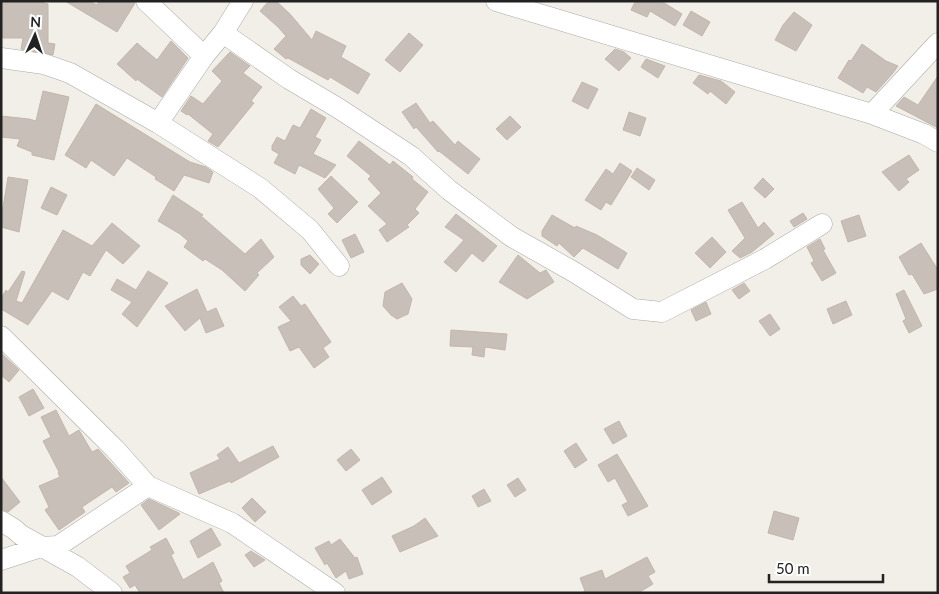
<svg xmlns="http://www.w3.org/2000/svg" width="939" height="594" viewBox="0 0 939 594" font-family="Lato,sans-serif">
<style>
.building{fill:#c7bfb8;stroke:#c4b6ab}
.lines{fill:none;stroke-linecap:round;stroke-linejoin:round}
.minor-casing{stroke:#a9a9a9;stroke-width:21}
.minor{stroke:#fff;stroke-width:20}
</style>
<rect width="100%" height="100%" fill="#f2efe9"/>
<!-- building -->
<path class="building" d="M1,1h36l11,3v39l7,1 -2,11 -32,-6 2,-11h-21z
M65,1h23l9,4 2,-4h35l1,2 -18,29z
M269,1h7l14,13 22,26 4,-9 30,15 -5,11 29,17 -12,20 -28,-17 -2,3 -40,-22 -2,1 -12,-10 12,-13 -8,-9 -18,-16z
M633,1h28l21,13 -7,12 -25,-15 -3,6 -16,-7 4,-8z
M691,11l19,11 -8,14 -19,-11z
M794,12l18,13 -16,26 -21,-11 8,-15z
M409,33l14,12 -23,27 -15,-12z
M171,41l17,17 -26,39 -25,-18 -1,2 -19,-17 20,-21 20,17z
M862,44l24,17 12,5 -5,7 -17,19 -9,-5 -4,6 -25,-15 11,-18 2,1z
M615,49l9,3 7,6 -12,13 -14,-12z
M230,52l20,14 -7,7 19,14 -11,14 3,2 -36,44 -10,-6 5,-7 -25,-20 -1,1 -6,-4 10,-15 12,8 19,-23 -10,-10z
M646,59l19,7 -7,12 -17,-11z
M699,75l22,6 14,11 -9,12 -16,-13 -2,3 -15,-11z
M938,76v52l-42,-22 8,-9 14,8z
M582,82l16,7 -10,20 -16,-8z
M43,91l26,6 -15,63 -22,-5v-3l-15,-6 3,-7 -19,-2v-21l28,3 7,2z
M416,103l14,20 3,-2 22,24 3,-4 22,18 -12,15 -29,-23 -1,1 -22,-25 -2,2 -12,-17z
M96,104l94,58 16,5 7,5 -4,11 -25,-8 -10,16 -19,-12 1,-2 -29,-19 -13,18 -23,-16 -5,8 -21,-13z
M311,109l15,9 -11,19 6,3 -8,14 23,11 -11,13 -26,-13 -4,9 -21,-11 5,-9 -7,-4v-4l5,-9 8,4 8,-16 7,3z
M629,112l17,6 -6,18 -17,-6z
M510,116l11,11 -14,13 -11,-11z
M359,141l31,24 3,-4 20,16 -1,2 16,13 -13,17 4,4 -12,12 2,2 -22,15 -8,-12 8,-6 -19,-18 13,-13 -13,-14 3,-3 -24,-20z
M909,155l10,15 -13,9 3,3 -10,9 -17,-19z
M620,163l12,8 -21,34 -5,-3 -5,8 -16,-10 21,-31 7,5z
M637,168l18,12 -6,10 -18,-13z
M331,176l27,26 -21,21 -9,-9 6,-6 -16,-19z
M8,177l20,3 -9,52 -18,-5v-19h2z
M763,178l11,11 -9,9 -11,-10z
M51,187l16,8 -10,20 -16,-7z
M173,195l30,20 -2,1 44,38 16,-15 13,18 -17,16 2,2 -14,16 -23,-21 -17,-11 -2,2 -19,-14 4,-6 -8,-7 -22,-13z
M742,202l16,26 6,-6 10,12 -22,18 -12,6 -8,-7 13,-13 -17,-28z
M803,213l4,6 -13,8 -4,-6z
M456,214l41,32 -14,16 -11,-9 -16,19 -12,-10 20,-22 -19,-13z
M552,215l23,13 1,-2 21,9 30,18 -9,16 -35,-21 -9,9 -15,-14 -2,3 -15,-10v-5z
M859,215l7,21 -18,6 -7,-21z
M112,223l28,23 -17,18 -17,-14 -16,26 -7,-4 -15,28 -16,-9 -24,34 -27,-16v-10l5,-9 2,2 14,-21 3,1 -9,29 6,2 41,-73 29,16z
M355,234l9,18 -13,6 -9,-18z
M712,237l14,15 -16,16 -15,-15z
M820,239l5,10 -2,1 13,23 -14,8 -11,-18 3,-2 -7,-14z
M921,243l17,27v19l-14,5 -12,-20 -3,1 -10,-18z
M310,255l9,9 -9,10 -9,-9v-6z
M518,255l22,18 6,-3 8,12 -27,17 -28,-17z
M148,271l20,12 -31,44 -15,-13 10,-12 -21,-12 6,-11 19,11z
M402,283l10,16 -4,15 -11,5 -6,-4 -8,-9 2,-14z
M744,283l6,8 -11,8 -7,-9z
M197,289l10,23 9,-4 8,18 -18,7 -6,-15 -15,13 -20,-25z
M904,290l18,36 -13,7 -6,-12 3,-2 -10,-25z
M293,296l8,10 4,-2 26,38 -8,6 6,9 -15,11 -15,-21 -9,4 -12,-24 13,-6 -12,-14z
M846,301l6,14 -19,9 -6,-15z
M706,302l5,12 -15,7 -5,-11z
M770,314l10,15 -10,7 -11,-15z
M451,330l56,4 -2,16 -20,-3 -1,10 -12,-2 1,-8 -23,-1z
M1,353l18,17 -10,12 -8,-7z
M33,389l11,19 -15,8 -10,-19z
M56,410l13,26 10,-6 13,22 6,-3 31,34 -13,9 -4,-5 -30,20 3,5 -26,18 -14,-20 4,-3 -10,-21 21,-9 -2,-4 1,-1 -16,-31 8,-4 -10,-20z
M619,421l8,15 -14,8 -9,-15z
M576,443l11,17 -12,8 -11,-17z
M273,446l6,11 -48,26 -1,-2 -31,13 -9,-21 30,-14 -3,-4 11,-8 11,16z
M351,449l9,11 -14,11 -9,-11z
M617,454l31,52 -20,10 -6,-11 6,-3 -13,-24 -7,4 -10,-17z
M1,477l19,25 -12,10 -7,-3z
M382,477l10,15 -20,13 -10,-15z
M518,478l8,12 -11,7 -8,-12z
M484,489l7,12 -13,6 -6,-11z
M252,498l14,14 -11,10 -13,-14z
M149,499l30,14 1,1 -21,16 -18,-25z
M774,511l25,7 -6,22 -25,-7z
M425,518l13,18 -38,16 -8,-16 22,-10z
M211,528l10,17 -23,13 -8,-17z
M166,538l8,15 -3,2 12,25 30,-18 9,19 -3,2 5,10h-84l-5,-8 -5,3 -7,-11 7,-4 -4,-7 26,-16 -2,-3z
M340,539l15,19 2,-1 6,17 -14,5 -3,-8 -10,7 -9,-15 -2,2 -10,-17 14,-7 2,4z
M251,551l14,9 -11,7 -9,-12z
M647,557l8,15 -7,4 5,8 -15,9h-56l3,-2 -5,-13 22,-8 3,9z"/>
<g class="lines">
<defs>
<path id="minor" d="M146,1l58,55
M496,1l376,113 52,20 14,8
M223,33l66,46 49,29 73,48 38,34 63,47 62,35 59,37 29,3 103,-53 57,-35
M1,58l43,6 26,9 88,50 102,65 50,42 29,36
M872,114l66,-71
M158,123l46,-67 19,-23 20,-32
M1,336l114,113 33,37 84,37 103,70
M1,521l13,8 7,6 57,32 34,26
M1,560l40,-13 17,-1 90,-60"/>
</defs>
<!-- minor casing -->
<use href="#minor" class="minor-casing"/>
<!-- minor -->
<use href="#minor" class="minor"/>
</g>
<!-- border -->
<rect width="939" height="594" fill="none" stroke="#222222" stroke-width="5"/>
<!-- north arrow -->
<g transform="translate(35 35) rotate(3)" stroke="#ffffff" stroke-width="4" paint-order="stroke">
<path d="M0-4L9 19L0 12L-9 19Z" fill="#222222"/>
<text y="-8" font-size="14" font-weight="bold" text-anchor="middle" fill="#222222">N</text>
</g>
<!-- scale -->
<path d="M769 574v8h114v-8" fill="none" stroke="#222222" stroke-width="2.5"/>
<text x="776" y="574" font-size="15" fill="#222222" stroke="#ffffff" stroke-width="4" paint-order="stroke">50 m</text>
</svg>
